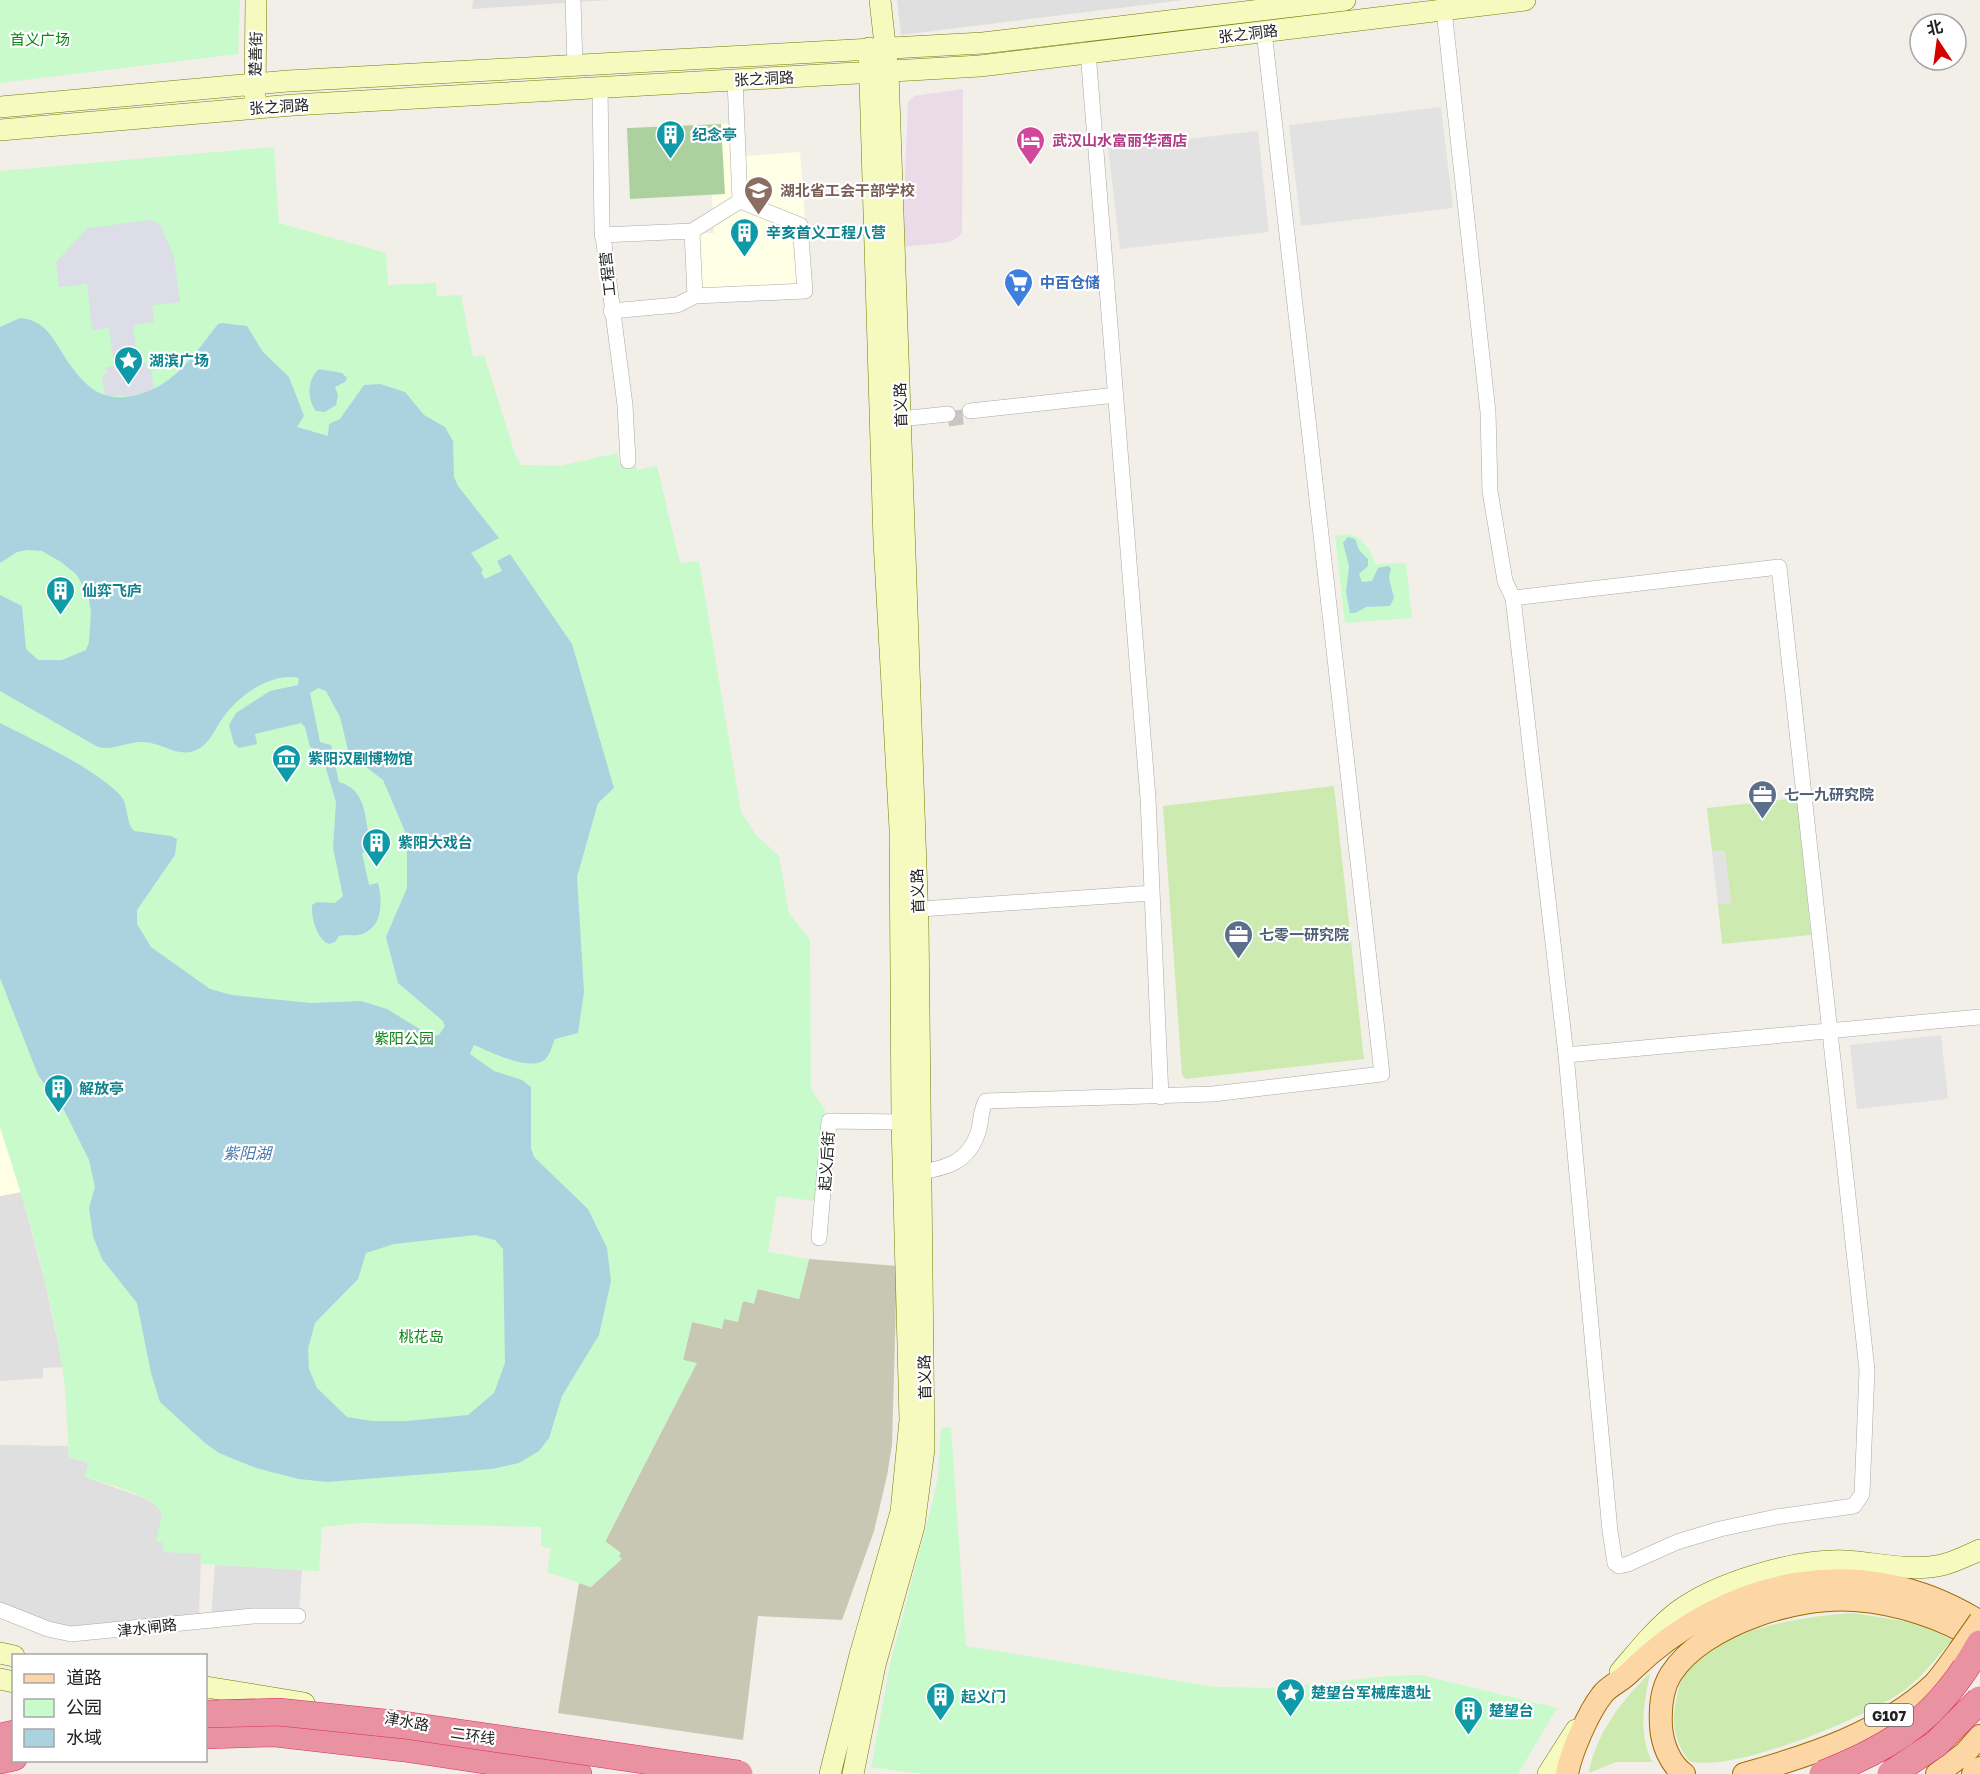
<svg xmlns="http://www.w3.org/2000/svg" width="1980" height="1774" viewBox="0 0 1980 1774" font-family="'Golos Text','Noto Sans SC',sans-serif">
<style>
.residential{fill:#e0dfdf}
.industrial{fill:#ebdbe8}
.education{fill:#ffffe5}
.construction{fill:#c7c7b4}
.grass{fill:#cdebb0}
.forest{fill:#add19e}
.park{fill:#c8facc}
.parking{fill:#e2e2e2}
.plaza{fill:#dddde8}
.water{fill:#aad3df;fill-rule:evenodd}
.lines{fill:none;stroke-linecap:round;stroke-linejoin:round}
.street-tunnel{stroke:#c8c6c1;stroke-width:15;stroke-dasharray:15 8;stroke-linecap:butt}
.street-casing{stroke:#a9a9a9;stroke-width:16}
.secondary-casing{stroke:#707d05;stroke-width:22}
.primary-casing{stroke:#a06b00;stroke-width:24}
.highway-casing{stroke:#dc2a67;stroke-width:28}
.street{stroke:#fff;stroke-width:15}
.secondary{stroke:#f7fabf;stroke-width:21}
.primary{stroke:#fcd6a4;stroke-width:22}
.highway{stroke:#e892a2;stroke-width:27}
.primary-bridge-casing{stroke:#a06b00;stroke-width:24;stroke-linecap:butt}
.highway-bridge-casing{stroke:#dc2a67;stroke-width:28;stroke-linecap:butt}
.primary-bridge{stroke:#fcd6a4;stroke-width:22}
.highway-bridge{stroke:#e892a2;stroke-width:27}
.labels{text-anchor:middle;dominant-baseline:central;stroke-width:4.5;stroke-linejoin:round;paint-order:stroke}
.shield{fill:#fff;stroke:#646464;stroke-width:1.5}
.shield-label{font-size:14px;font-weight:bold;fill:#222}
.street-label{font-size:15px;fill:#222;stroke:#fff}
.park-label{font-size:15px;fill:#0c8416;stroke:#fff}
.culture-label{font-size:15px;font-weight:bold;fill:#0d838f;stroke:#fff;text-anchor:start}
.hotel-label{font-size:15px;font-weight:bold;fill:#b23c85;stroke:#fff;text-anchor:start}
.education-label{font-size:15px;font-weight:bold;fill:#785e54;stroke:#fff;text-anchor:start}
.shop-label{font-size:15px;font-weight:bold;fill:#366cbe;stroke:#fff;text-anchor:start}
.service-label{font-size:15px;font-weight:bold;fill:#4e5e75;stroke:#fff;text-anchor:start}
.water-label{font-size:16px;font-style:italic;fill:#4a7aab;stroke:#fff}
</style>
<rect width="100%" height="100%" fill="#f2efe9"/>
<!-- residential -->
<path class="residential" d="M473,0h136l-137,9z
M897,0h287l-283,35z
M21,1192l25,94 17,81 -20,1v10l-43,3v-185z
M0,1445l68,1 1,11 20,6 -4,14 59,21 13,8 5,8 1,28 38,12 -2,63 -124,13 -75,-24z
M215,1565l87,5 -3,43 -88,4z"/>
<!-- industrial -->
<path class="industrial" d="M963,89l-1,143 -2,4 -10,6 -48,5 6,-145 6,-6z"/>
<!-- education -->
<path class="education" d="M744,123l1,33 55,-4 11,144 -113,6 -5,-68 21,-1 -2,-38 -85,-67z
M0,1127l21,65 -21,4z"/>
<!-- construction -->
<path class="construction" d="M809,1259l88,7 -5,179 -5,31 -13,55 -32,89 -84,-4 -15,124 -185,-27 21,-130 12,4 30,-34 -16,-11 91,-178 -13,-4 9,-39 29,7 3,-9 34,-30 41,10z"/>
<!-- grass -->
<path class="grass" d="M1334,786l30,273 -178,20 -4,-4 -19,-269z
M1797,798l14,137 -89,9 -4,-40 13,-1 -6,-52 -13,1 -5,-44z
M1853,1613l64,10 35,17c-17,19 -33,42 -55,55 -38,25 -167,79 -208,66 -13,-18 -17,-33 -14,-55 2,-10 4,-23 9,-31 36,-47 114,-58 169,-62z
M1650,1673c-6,31 -12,59 2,89h-36l-27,11c6,-39 34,-74 61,-100z"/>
<!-- forest -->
<path class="forest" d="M721,124l4,70 -95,5 -3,-71z"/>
<!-- park -->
<path class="park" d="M0,0h240l-2,54 -238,29z
M274,147l5,76 107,30 2,32 48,-2 1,13 24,-1 12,62 11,-2 32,102 6,8 38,1 57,-13 3,12 15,-3 2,8 20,-4 23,97 19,-2 42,251 16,24 22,20 10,57 21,27 1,149 14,21 -11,91 -37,-5 -9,56 41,7 -10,40 -41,-10 -4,15 -11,-3 -5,21 -14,-3 -2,10 -30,-7 -9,38 14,3 -92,178 16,12 -2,3 3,3 -31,28 -44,-15 4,-23 -10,-3v-19l-180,-4 -39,4 -3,44 -119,-7 1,-10 -38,-2v-9l-7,-2 6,-27c-7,-19 -58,-31 -77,-37l3,-14 -19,-6c-2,-30 -2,-62 -7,-91 -12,-81 -37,-161 -62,-239v-956z
M1350,534c11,3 23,18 25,30l31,-1 6,55 -67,5 -10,-87z
M951,1427l15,219 249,41 64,1 109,-12 33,-1 136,33 -39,66h-595l-52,-7 19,-103 43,-164 5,-24 3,-48z"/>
<!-- parking -->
<path class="parking" d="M1441,107l12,101 -152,18 -12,-101z
M1258,131l11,101 -149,17 -12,-101z
M1725,851l6,52 -13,1 -6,-52z
M1941,1035l7,64 -91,10 -7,-64z"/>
<!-- plaza -->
<path class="plaza" d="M151,220l9,4 14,33 6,45 -28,3 2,17 -21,3 5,38h8l1,6 4,-1 3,22 -25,6h-24l-3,-21 5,-1 -1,-7 8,-1 -5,-38 -17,2 -5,-46 -28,3 -3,-25 32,-34z"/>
<!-- water -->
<path class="water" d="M20,318c29,2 36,28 51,48 14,19 28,33 53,31 46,-4 68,-40 94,-73l4,-1 25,3 16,26 26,25 15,39 -7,11 31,9 1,-12 11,-5 24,-34 16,-1 25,8 19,23 21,12 8,14 1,36 4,9 41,52 -28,15 12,17 -2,2 4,7 17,-8 -5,-10 13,-7 62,90 42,144 -16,15 -21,74 7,115 -6,41 -23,6c-3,6 -4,13 -8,18 -12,18 -58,-6 -73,-12l-4,9 24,17 28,9 9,7v61l3,9 54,52 19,39 4,33 -12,54 -37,61 -13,42 -10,13 -20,12 -27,6 -165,13 -28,-3 -43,-11 -37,-15 -14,-10 -45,-41 -9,-29 -14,-70 -35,-44 -9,-23 -4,-28 6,-21 -6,-27 -24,-48 -27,-37 -38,-97v-255c35,18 95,45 121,73 8,10 4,25 13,35l37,5 6,3 -2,16 -38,55v14l14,23 59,42 22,6 79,8 50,-2 26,8 44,27 8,-1 6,-9 -2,-5 -45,-38 -12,-46 21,-49v-42l-3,-17 -21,-49 -34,-26 -9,-37 -14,-26 -8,-3 -8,5 10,49 11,3 8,37c30,8 26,42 32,68l-9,3 7,32 9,-2c5,19 5,47 -20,52 -7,1 -13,-1 -19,1l-4,6 -6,2c-12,-4 -18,-27 -17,-39l5,-3 18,1 8,-7 -10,-48 3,-46 -15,-50 -11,-5 -5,-20 -4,-4 -46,11 2,10 -18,4 -5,-4 -5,-19 7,-12 34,-22 28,-6 1,-7c-29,-6 -62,19 -77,41 -7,10 -12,23 -22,29 -20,13 -37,-6 -57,-6 -16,-1 -29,9 -45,5l-98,-56v-96l22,11 4,43 12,11h24l24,-10 3,-8 2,-30 -3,-18 -12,-20 -15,-12 -19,-11 -15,-1 -10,2 -17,11v-236zM475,1235l20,5 8,9 2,114 -11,30 -26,22 -61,6h-35l-25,-4 -30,-29 -8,-19 -1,-20 7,-26 43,-44 8,-26 28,-9z
M319,369l23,4 5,5 -2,4 -10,5 3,8 -2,10 -11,7 -9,-1c-9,-11 -9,-32 3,-42z
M1348,537l7,2 4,11 9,9v7l-9,8 3,8 10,-1 6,-13 10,-2 3,2 -2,10 5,20 -4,8 -24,1 -11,6h-5l-4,-21 3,-26 -6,-23z"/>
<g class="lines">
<!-- street-tunnel -->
<path class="street-tunnel" d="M948,419l23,-3"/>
<defs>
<path id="street" d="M573,0l2,65
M1444,10l44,402 2,79 15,90 8,17 53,457 414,-38
M1088,52l60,746 13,299
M600,86l2,142 23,177 3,56
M692,231l3,65
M602,235l90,-4 48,-30
M611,311l66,-6 18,-9 110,-5 -5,-66 -60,-24 -5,-121
M970,411l146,-16
M900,419l48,-5
M1513,598l266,-31 88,803 -5,124 -8,12 -78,11 -56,12 -43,13 -49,22 -9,2 -4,-3 -5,-32 -44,-476
M907,910l245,-17
M913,1173c32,-4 57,-10 66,-44 2,-9 2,-20 7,-28l227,-7 169,-20 -118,-1043
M819,1238l10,-117 73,1
M0,1610l48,19 23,5 182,-18h45"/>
<path id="secondary" d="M255,98l1,-98
M0,107l288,-26 695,-38 362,-43
M0,130l293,-25 687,-39 545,-66
M0,1653l14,3
M1620,1672c18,-21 35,-43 57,-60 40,-30 119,-53 169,-51 31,2 65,11 96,4 13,-3 26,-10 38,-15
M0,1679l14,3
M206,1687l98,16
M830,1774l30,-119 41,-143 9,-92 -8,-298 -2,-293 -16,-288 -15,-493
M853,1774l22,-109 39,-139 10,-77 -6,-525 -30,-852 -8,-72
M1548,1774l28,-44"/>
<path id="primary" d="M1567,1774c4,-22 21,-61 35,-79 6,-9 20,-14 28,-23 97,-95 232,-124 350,-50
M1684,1774c-14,-10 -22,-30 -23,-48 -1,-18 0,-36 10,-52 32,-50 128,-79 184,-74 43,3 89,18 125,41
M1744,1774c65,-18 139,-42 190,-90 9,-10 17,-22 25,-33
M1937,1774l28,-21 15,-17
M1973,1774l7,-6"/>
<path id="highway" d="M206,1735l69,-2 129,15 174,26
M0,1737l14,-3
M0,1760l14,-3"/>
</defs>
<!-- street casing -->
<use href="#street" class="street-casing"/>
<!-- secondary casing -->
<use href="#secondary" class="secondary-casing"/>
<!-- primary casing -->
<use href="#primary" class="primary-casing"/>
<!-- highway casing -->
<use href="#highway" class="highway-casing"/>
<!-- street -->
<use href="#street" class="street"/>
<!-- secondary -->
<use href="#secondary" class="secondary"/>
<!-- primary -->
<use href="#primary" class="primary"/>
<!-- highway -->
<use href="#highway" class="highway"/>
<defs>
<path id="primary-bridge" d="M1959,1651l21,-30"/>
<path id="highway-bridge" d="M206,1714l73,-2 125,13 335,49
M1823,1774c74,-29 118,-59 157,-130
M1891,1774l45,-30 44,-44"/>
</defs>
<!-- primary-bridge casing -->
<use href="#primary-bridge" class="primary-bridge-casing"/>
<!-- highway-bridge casing -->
<use href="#highway-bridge" class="highway-bridge-casing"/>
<!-- primary-bridge -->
<use href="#primary-bridge" class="primary-bridge"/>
<!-- highway-bridge -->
<use href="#highway-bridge" class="highway-bridge"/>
</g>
<!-- icons -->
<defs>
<symbol id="building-pin" viewBox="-11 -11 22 30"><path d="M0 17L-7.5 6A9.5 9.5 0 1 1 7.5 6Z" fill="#0f9aa8" stroke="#fff"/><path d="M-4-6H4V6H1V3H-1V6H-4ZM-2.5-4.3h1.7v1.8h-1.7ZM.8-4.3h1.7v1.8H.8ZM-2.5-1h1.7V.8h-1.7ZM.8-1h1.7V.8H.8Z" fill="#fff"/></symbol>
<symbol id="hotel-pin" viewBox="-11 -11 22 30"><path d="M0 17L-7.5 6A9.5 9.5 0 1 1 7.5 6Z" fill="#d1479c" stroke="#fff"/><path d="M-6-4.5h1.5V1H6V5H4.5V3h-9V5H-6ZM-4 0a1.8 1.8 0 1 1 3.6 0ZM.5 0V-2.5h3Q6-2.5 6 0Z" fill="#fff"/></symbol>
<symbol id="school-pin" viewBox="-11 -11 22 30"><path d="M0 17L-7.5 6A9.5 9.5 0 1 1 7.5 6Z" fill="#8d6e63" stroke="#fff"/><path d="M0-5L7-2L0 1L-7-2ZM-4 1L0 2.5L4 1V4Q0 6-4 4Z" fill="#fff"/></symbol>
<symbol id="supermarket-pin" viewBox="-11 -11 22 30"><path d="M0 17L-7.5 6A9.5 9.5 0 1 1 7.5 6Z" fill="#3f7fe0" stroke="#fff"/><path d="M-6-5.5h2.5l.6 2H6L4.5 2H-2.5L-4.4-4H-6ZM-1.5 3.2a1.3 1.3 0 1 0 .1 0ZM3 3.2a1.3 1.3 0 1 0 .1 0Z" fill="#fff"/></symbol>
<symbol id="sight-pin" viewBox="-11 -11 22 30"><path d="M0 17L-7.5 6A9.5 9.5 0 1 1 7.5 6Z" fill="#0f9aa8" stroke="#fff"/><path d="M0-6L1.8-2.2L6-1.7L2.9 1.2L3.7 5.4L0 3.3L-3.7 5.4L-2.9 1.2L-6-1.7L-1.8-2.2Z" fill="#fff"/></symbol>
<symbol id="museum-pin" viewBox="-11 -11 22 30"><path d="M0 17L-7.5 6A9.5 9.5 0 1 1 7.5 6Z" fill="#0f9aa8" stroke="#fff"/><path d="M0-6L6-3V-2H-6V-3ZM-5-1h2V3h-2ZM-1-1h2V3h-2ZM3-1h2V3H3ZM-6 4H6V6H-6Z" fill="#fff"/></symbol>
<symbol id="office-pin" viewBox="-11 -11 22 30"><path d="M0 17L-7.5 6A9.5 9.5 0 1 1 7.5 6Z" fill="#5c6f8a" stroke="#fff"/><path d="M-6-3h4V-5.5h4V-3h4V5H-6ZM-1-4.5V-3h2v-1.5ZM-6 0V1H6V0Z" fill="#fff"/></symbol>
</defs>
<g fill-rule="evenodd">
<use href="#building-pin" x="654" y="118" width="33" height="45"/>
<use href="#hotel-pin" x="1014" y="124" width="33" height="45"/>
<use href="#school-pin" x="742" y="174" width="33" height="45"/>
<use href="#building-pin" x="728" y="216" width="33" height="45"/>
<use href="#supermarket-pin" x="1002" y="266" width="33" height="45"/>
<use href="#sight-pin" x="112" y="344" width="33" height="45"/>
<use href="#building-pin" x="44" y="574" width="33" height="45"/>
<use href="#museum-pin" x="270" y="742" width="33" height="45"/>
<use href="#office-pin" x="1746" y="778" width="33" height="45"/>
<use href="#building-pin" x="360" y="826" width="33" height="45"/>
<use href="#office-pin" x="1222" y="918" width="33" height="45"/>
<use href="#building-pin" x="42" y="1072" width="33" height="45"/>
<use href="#sight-pin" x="1274" y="1676" width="33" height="45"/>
<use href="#building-pin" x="924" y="1680" width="33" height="45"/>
<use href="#building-pin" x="1452" y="1694" width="33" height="45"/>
</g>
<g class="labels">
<!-- shield labels -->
<rect class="shield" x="1865" y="1704" width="48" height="22" rx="4.5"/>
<g class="shield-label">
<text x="1889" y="1715">G107</text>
</g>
<!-- street labels -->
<g class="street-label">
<text transform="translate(1248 33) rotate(-7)">张之洞路</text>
<text transform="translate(255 54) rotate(-89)">楚善街</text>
<text transform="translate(764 78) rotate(-3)">张之洞路</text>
<text transform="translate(279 106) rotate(-4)">张之洞路</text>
<text transform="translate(607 274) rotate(-96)">工程营</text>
<text transform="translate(900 405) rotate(-92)">首义路</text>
<text transform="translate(917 891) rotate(-92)">首义路</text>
<text transform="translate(826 1161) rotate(-86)">起义后街</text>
<text transform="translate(924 1377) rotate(-91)">首义路</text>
<text transform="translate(147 1627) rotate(-7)">津水闸路</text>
<text transform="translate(407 1721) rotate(10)">津水路</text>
<text transform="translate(473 1735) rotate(8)">二环线</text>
</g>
<!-- park labels -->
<g class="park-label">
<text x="40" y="39">首义广场</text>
<text x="404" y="1038">紫阳公园</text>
<text x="421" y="1336">桃花岛</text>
</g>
<!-- culture labels -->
<g class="culture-label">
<text x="692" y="134">纪念亭</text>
<text x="766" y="232">辛亥首义工程八营</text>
<text x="149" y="360">湖滨广场</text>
<text x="82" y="590">仙弈飞庐</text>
<text x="308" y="758">紫阳汉剧博物馆</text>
<text x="398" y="842">紫阳大戏台</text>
<text x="79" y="1088">解放亭</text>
<text x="1311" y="1692">楚望台军械库遗址</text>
<text x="961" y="1696">起义门</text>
<text x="1489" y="1710">楚望台</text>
</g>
<!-- hotel labels -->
<g class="hotel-label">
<text x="1052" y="140">武汉山水富丽华酒店</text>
</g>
<!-- education labels -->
<g class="education-label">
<text x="780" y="190">湖北省工会干部学校</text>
</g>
<!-- shop labels -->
<g class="shop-label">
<text x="1040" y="282">中百仓储</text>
</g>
<!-- service labels -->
<g class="service-label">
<text x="1784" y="794">七一九研究院</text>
<text x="1259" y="934">七零一研究院</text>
</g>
<!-- water labels -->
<g class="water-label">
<text x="247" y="1153">紫阳湖</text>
</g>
</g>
<!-- legend -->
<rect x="12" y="1654" width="195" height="108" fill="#ffffff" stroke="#a7a7a7" stroke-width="1.5"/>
<rect x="24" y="1674" width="30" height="9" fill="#fcd6a4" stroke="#a7a7a7" stroke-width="1.5"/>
<text x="66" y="1684" font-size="18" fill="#222222">道路</text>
<rect x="24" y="1699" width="30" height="18" fill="#c8facc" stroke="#a7a7a7" stroke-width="1.5"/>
<text x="66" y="1714" font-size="18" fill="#222222">公园</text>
<rect x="24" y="1729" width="30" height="18" fill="#aad3df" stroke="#a7a7a7" stroke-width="1.5"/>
<text x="66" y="1744" font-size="18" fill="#222222">水域</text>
<!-- north arrow -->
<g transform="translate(1938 42) rotate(347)"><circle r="28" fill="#ffffff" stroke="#a7a7a7" stroke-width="1.5"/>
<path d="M0-4.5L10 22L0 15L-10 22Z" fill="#d40000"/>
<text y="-9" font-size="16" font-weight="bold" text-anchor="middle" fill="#222222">北</text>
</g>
</svg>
